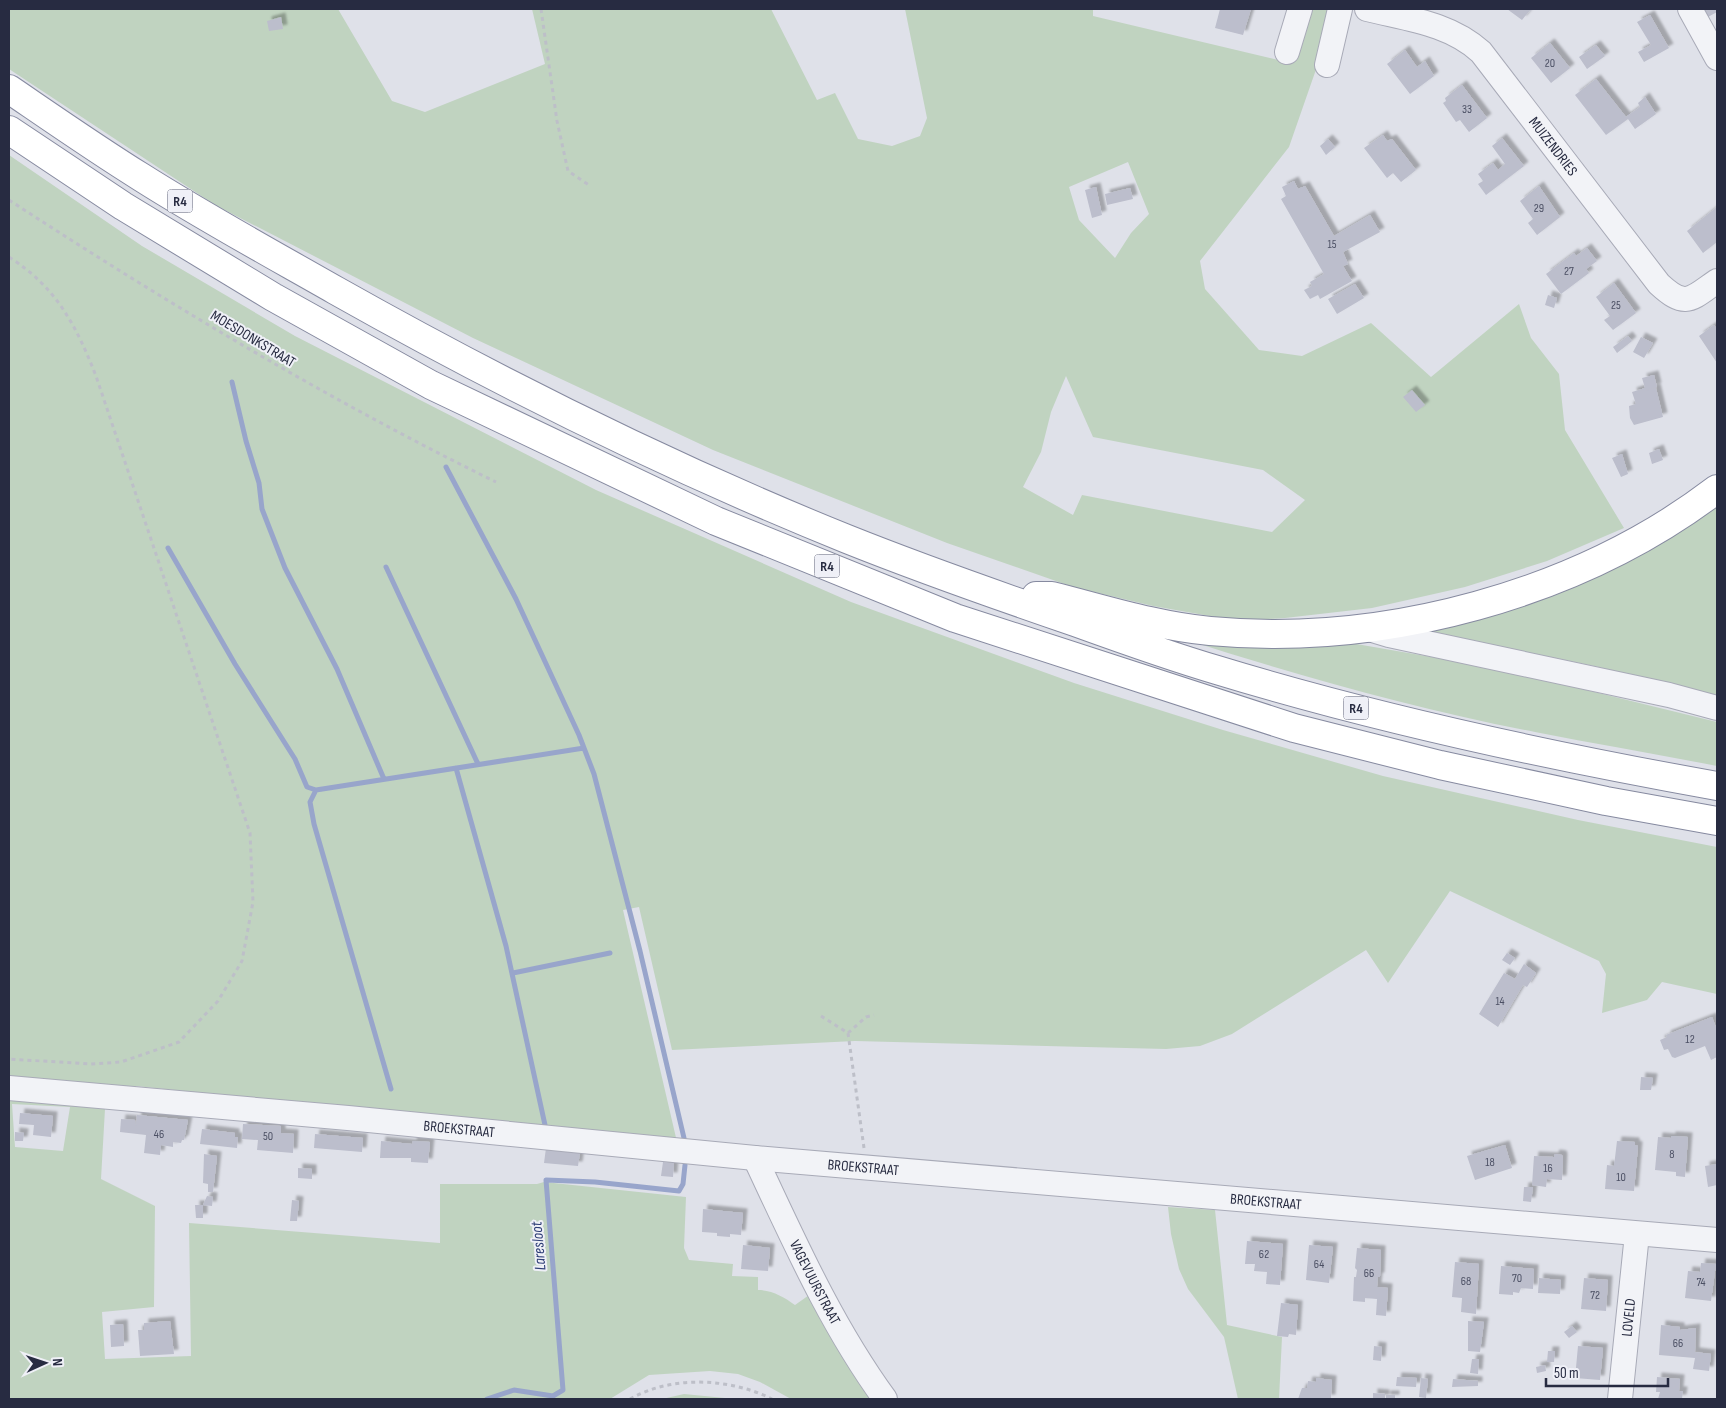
<svg xmlns="http://www.w3.org/2000/svg" width="1726" height="1408" viewBox="0 0 1726 1408" font-family="'Sofia Sans Condensed',sans-serif">
<style>
.green{fill:#c0d3c0;fill-rule:evenodd}
.lines{fill:none;stroke-linecap:round;stroke-linejoin:round}
.stream{stroke:#98a5cb;stroke-width:5}
.building{fill:#bcbecc;filter:url(#shadow)}
.minor-casing{stroke:#a8aab7;stroke-width:26}
.highway-casing{stroke:#868aa0;stroke-width:30}
.path{stroke:#bdbfc8;stroke-width:3;stroke-dasharray:4 4;stroke-linecap:butt}
.minor{stroke:#f2f3f7;stroke-width:24}
.highway{stroke:#fff;stroke-width:28}
.labels{text-anchor:middle;dominant-baseline:central;stroke-width:4;stroke-linejoin:round;paint-order:stroke}
.number-label{font-size:12px;fill:#4c5064}
.shield{fill:#eff0f7;stroke:#636678;stroke-width:1}
.shield-label{font-size:14px;font-weight:bold;fill:#272b41}
.street-label{font-size:15px;fill:#272b41;stroke:#eff0f7}
.water-label{font-size:16px;font-style:italic;fill:#2f3f77;stroke:#eff0f7}
</style>
<defs>
<filter id="shadow"><feDropShadow dx="4.5" dy="-4.5" stdDeviation="1" flood-color="#0004"/></filter>
</defs>
<rect width="100%" height="100%" fill="#dfe1e9"/>
<!-- green -->
<path class="green" d="M9,9h329l54,92 33,11 120,-48 -13,-55h239l46,91 18,-7 23,46 34,7 28,-10 7,-18 -22,-109h188v7l198,47 12,-54h29l-12,49 -31,89 -89,114 5,28 54,61 43,6 69,-33 60,54 88,-73 12,34 28,36 6,56 59,98 -77,33 -82,26 -93,21 -87,10 -47,3 -85,-15 -80,-19 -126,-44 -234,-93 -240,-112 -258,-133 -206,-136zM1128,162l21,52 -18,19 -16,25 -36,-38 -10,-33zM1066,376l27,61 170,33 42,30 -33,32 -190,-37 -9,20 -50,-28 18,-35 10,-40z
M9,155l133,91 153,90 301,154 255,112 223,81 149,47 160,46 195,44 139,27v147l-55,-12 -15,18 -45,13 4,-39 -7,-13 -149,-70 -62,92 -22,-33 -134,84 -32,12 -34,3 -311,-8 -183,9 -33,-143 -16,3 54,232 -541,-56 -2,25 -29,-2 -4,70 54,27 -1,101 -52,5 3,47 86,-3 -2,-133 251,20v-59h97l7,-2 142,15 -2,51 5,12 44,4 -1,12 26,1v13c14,0 26,7 37,15l17,-12 66,106h-87l-31,-17 -22,-8 -28,-3 -61,4 -39,24h-601zM12,1104l58,3 -7,44 -48,-4z
M1717,502v195l-118,-30 -179,-37z
M1184,639l155,2 162,28 216,53v44c-60,-12 -122,-22 -182,-34 -119,-23 -236,-56 -351,-93z
M1168,1207l47,3 12,115 55,12 -3,62h-41l-14,-62 -36,-48 -9,-20 -8,-35z
M684,1394l41,4 6,1h-69z"/>
<g class="lines">
<!-- stream -->
<path class="stream" d="M232,382l14,59 13,42 3,26 23,59 52,101 47,110
M446,467l70,132 63,136 15,39 46,177 44,187
M168,548l67,116 60,95 12,28 9,3 268,-42
M386,567l92,197
M456,768l50,178 39,179
M316,790l-6,12 4,22 77,265
M513,973l97,-20
M487,1399l27,-9 39,6 10,-6 -17,-210 49,2 84,9 4,-7 2,-19"/>
</g>
<!-- building -->
<path class="building" d="M1220,9h31l-8,26 -28,-7z
M1507,9h24l-9,11z
M1703,9h14v3l-9,5z
M1650,15l19,33 -25,14 -6,-10 13,-7 -14,-23z
M281,17l2,12 -14,2 -2,-10z
M1550,43l20,25 -19,15 -20,-25z
M1596,45l9,11 -18,13 -8,-12z
M1405,50l12,17 8,-6 9,15 -24,18 -23,-30z
M1596,79l30,38 14,-10 -2,-4 7,-6 11,17 -21,15 -7,-10 -22,16 -31,-40z
M1462,85l25,33 -18,14 -9,-12 -4,2 -13,-19 3,-2 -1,-3z
M1383,135l4,6 5,-2 24,31 -15,12 -8,-9 -6,5 -23,-30z
M1502,138l22,28 -38,29 -8,-11 5,-3 -5,-7 15,-11 5,7 7,-6 -13,-18z
M1328,139l7,8 -9,8 -6,-9z
M1294,181l4,8 7,-3 29,50 36,-21 10,17 -37,20 5,12 -5,2 9,15 -32,18 -2,-4 -8,4 -6,-9 8,-4 -2,-4 14,-8 -43,-75 5,-3 -4,-9z
M1539,186l21,31 -23,18 -9,-12 5,-4 -13,-18z
M1096,187l6,28 -10,3 -7,-28z
M1130,188l3,11 -26,6 -2,-11z
M1717,207v35l-14,11 -16,-22z
M1587,248l10,13 -11,8 3,4 -28,21 -15,-20 28,-21 2,3z
M1614,283l22,30 -23,17 -9,-10 6,-4 -14,-19z
M1355,284l9,14 -27,16 -9,-15z
M1548,295l9,3 -3,10 -9,-3z
M1714,325l3,4v34l-18,-27z
M1628,336l4,5 -15,12 -4,-6z
M1641,337l12,6 -9,15 -11,-6z
M1654,375l3,12 -12,4 11,-3 7,29 -29,8 -4,-7 -1,-12 7,-2 -4,-12 13,-4 -3,-10z
M1412,390l13,15 -9,7 -13,-15z
M1659,449l4,11 -11,4 -3,-11z
M1622,454l6,20 -7,3 -9,-19z
M1507,953l8,5 -5,7 -8,-5z
M1524,964l12,9 -9,14 -4,-2 -25,42 -19,-13 25,-41 11,6z
M1712,1017l5,13v27l-6,3 -6,-14 -30,12 -3,-1 -4,-8 -4,1 -4,-10 7,-3 -1,-2z
M1641,1077l12,1 -2,12h-11z
M20,1113l33,3 -2,21 -18,-2 1,-10 -15,-1z
M137,1115l51,5 -4,20h-2l-1,3 -8,-1v5l-12,-2 -1,10 -16,-2 2,-18 -26,-3 1,-13 14,1 1,6z
M243,1124l38,2v7l13,1 -1,19 -36,-3 1,-10 -16,-1z
M202,1129l33,4v4h3l-1,11 -37,-4z
M15,1132l9,1 -1,8h-8z
M315,1134l48,4 -1,14 -48,-4z
M1671,1136l17,1 -3,40 -9,-1v-4l-21,-2 3,-33 13,1z
M381,1141l31,3 1,-3 17,1 -2,21 -17,-1v-4h-31z
M1617,1141l18,1v3l3,1 -4,45 -29,-2 2,-24 7,1z
M1505,1145l7,23 -37,12 -8,-24z
M546,1148l34,4 -2,14 -34,-3z
M204,1154l13,2 -4,36h-5v-8l-5,-1z
M1555,1154l7,1 1,3 -1,22 -15,-1 -1,8 -14,-2 2,-29 20,1z
M663,1162l11,1 -1,14 -12,-1z
M1717,1164v21l-9,2 -3,-21z
M298,1168l14,1v10l-14,-1z
M1524,1187h9l-2,15 -8,-1z
M207,1196l6,1 -1,9 -9,-1z
M292,1200l7,1 -2,20h-7z
M195,1205h8v13h-7z
M703,1209l40,4 -2,22 -11,-1v3l-13,-1v-3l-15,-1z
M1247,1241l36,3 -3,41 -14,-1 1,-12 -13,-1 1,-7h-10z
M743,1245l27,3 -2,23 -27,-2z
M1309,1245l24,2 -4,36 -23,-3z
M1357,1248l24,2 -1,27h-2l-1,10 11,1 -2,28 -10,-1 1,-16 -12,-1v4l-12,-1 1,-24h2l1,-7 -2,-2z
M1455,1262l24,2 -3,50 -15,-2 1,-14 -10,-1z
M1701,1263l15,1 -5,37 -26,-3 3,-27 12,1z
M1501,1266l33,3 -1,20 -12,-1 -2,5 -6,-1v3l-14,-1z
M1539,1278l22,2 -1,14 -22,-1z
M1584,1278l24,2 -2,31 -25,-2z
M1281,1303l17,2 -2,30 -7,-1 -1,3 -11,-1z
M170,1321l4,33 -34,2 -2,-26h6v-7z
M1468,1321l16,1 -4,30 -12,-1z
M123,1324l1,22 -13,1 -1,-22z
M1661,1325l19,2v3l16,-2 -1,24 16,2 -2,17 -16,-2 2,-11 -36,-3z
M1572,1326l5,6 -8,6 -5,-6z
M1374,1346l8,1 -1,14 -8,-1z
M1578,1346l25,2 -3,32 -25,-2z
M1548,1351h7l-1,11h-7z
M1472,1359h7l-1,15 -8,-1z
M1545,1365l1,6 -9,2 -1,-6z
M1397,1377l20,1 -1,9 -20,-1z
M1657,1377l23,2 -1,12h4l-1,8h-24l2,-7h-4z
M1316,1378l16,2 -1,19h-33l4,-11h5l1,-7 8,1z
M1421,1378l7,1 -2,19 -7,-1z
M1453,1379l25,2v5l-26,1z
M1373,1393l12,1v5h-12z
M1386,1395h9v4h-9z"/>
<g class="lines">
<defs>
<g id="minor">
<path id="s1" d="M1367,9c40,10 82,14 114,43l178,232c27,25 32,15 58,-3"/>
<path d="M1690,9l27,49"/>
<path d="M1287,52l13,-43"/>
<path d="M1327,65l13,-56"/>
<path d="M1369,629l20,6 280,60 48,13"/>
<path id="s2" d="M9,1088l339,30 407,40 962,82"/>
<path id="s3" d="M755,1158c39,83 76,167 130,241"/>
<path id="s4" d="M1620,1399l17,-165"/>
</g>
<path id="highway" d="M9,89c44,30 87,60 132,88 63,40 129,76 194,113 165,93 336,178 512,249 75,30 152,57 228,83 47,17 94,34 142,48 164,50 332,86 500,116
M9,130l114,76 150,91 158,88 285,136 239,97 339,110 146,37 166,36 111,20
M1036,596h16c52,13 104,30 158,35 174,16 368,-36 507,-142"/>
</defs>
<!-- minor casing -->
<use href="#minor" class="minor-casing"/>
<!-- highway casing -->
<use href="#highway" class="highway-casing"/>
<!-- path -->
<path class="path" d="M541,9l16,112 11,50 21,14
M9,200c158,103 318,199 487,282
M9,257c47,30 67,68 87,119l154,457 3,69 -11,59 -24,40 -39,41 -58,20 -31,2 -81,-5
M821,1016l27,17 16,115
M848,1033l18,-16 8,-2
M630,1399c42,-24 100,-21 142,0"/>
<!-- minor -->
<use href="#minor" class="minor"/>
<!-- highway -->
<use href="#highway" class="highway"/>
</g>
<g class="labels">
<!-- number labels -->
<g class="number-label">
<text x="1550" y="63">20</text>
<text x="1467" y="109">33</text>
<text x="1539" y="208">29</text>
<text x="1332" y="244">15</text>
<text x="1569" y="271">27</text>
<text x="1616" y="305">25</text>
<text x="1500" y="1001">14</text>
<text x="1690" y="1039">12</text>
<text x="159" y="1134">46</text>
<text x="268" y="1136">50</text>
<text x="1672" y="1154">8</text>
<text x="1490" y="1162">18</text>
<text x="1548" y="1168">16</text>
<text x="1621" y="1177">10</text>
<text x="1264" y="1254">62</text>
<text x="1319" y="1264">64</text>
<text x="1369" y="1273">66</text>
<text x="1517" y="1278">70</text>
<text x="1466" y="1281">68</text>
<text x="1701" y="1282">74</text>
<text x="1595" y="1295">72</text>
<text x="1678" y="1343">66</text>
</g>
<!-- shield labels -->
<g class="shield">
<rect x="167.5" y="189.5" width="25" height="23" rx="4"/>
<rect x="814.5" y="554.5" width="25" height="23" rx="4"/>
<rect x="1343.5" y="696.5" width="25" height="23" rx="4"/>
</g>
<g class="shield-label">
<text x="180" y="201">R4</text>
<text x="827" y="566">R4</text>
<text x="1356" y="708">R4</text>
</g>
<!-- street labels -->
<g class="street-label">
<text stroke="none"><textPath href="#s1" startOffset="242">MUIZENDRIES</textPath></text>
<text transform="translate(253 339) rotate(31)">MOESDONKSTRAAT</text>
<text stroke="none"><textPath href="#s2" startOffset="452">BROEKSTRAAT</textPath></text>
<text stroke="none"><textPath href="#s2" startOffset="858">BROEKSTRAAT</textPath></text>
<text stroke="none"><textPath href="#s2" startOffset="1262">BROEKSTRAAT</textPath></text>
<text stroke="none"><textPath href="#s3" startOffset="138">VAGEVUURSTRAAT</textPath></text>
<text stroke="none"><textPath href="#s4" startOffset="82">LOVELD</textPath></text>
</g>
<!-- water labels -->
<g class="water-label">
<text transform="translate(539 1246) rotate(-95)">Laresloot</text>
</g>
</g>
<!-- border -->
<rect width="1726" height="1408" fill="none" stroke="#272b41" stroke-width="20"/>
<!-- north arrow -->
<g transform="translate(45 1363) rotate(87)" stroke="#eff0f7" stroke-width="4" paint-order="stroke">
<path d="M0-4L9 19L0 12L-9 19Z" fill="#272b41"/>
<text y="-8" font-size="14" font-weight="bold" text-anchor="middle" fill="#272b41">N</text>
</g>
<!-- scale -->
<path d="M1546 1378v8h122v-8" fill="none" stroke="#272b41" stroke-width="2.5"/>
<text x="1554" y="1378" font-size="15" fill="#272b41" stroke="#eff0f7" stroke-width="4" paint-order="stroke">50 m</text>
</svg>
